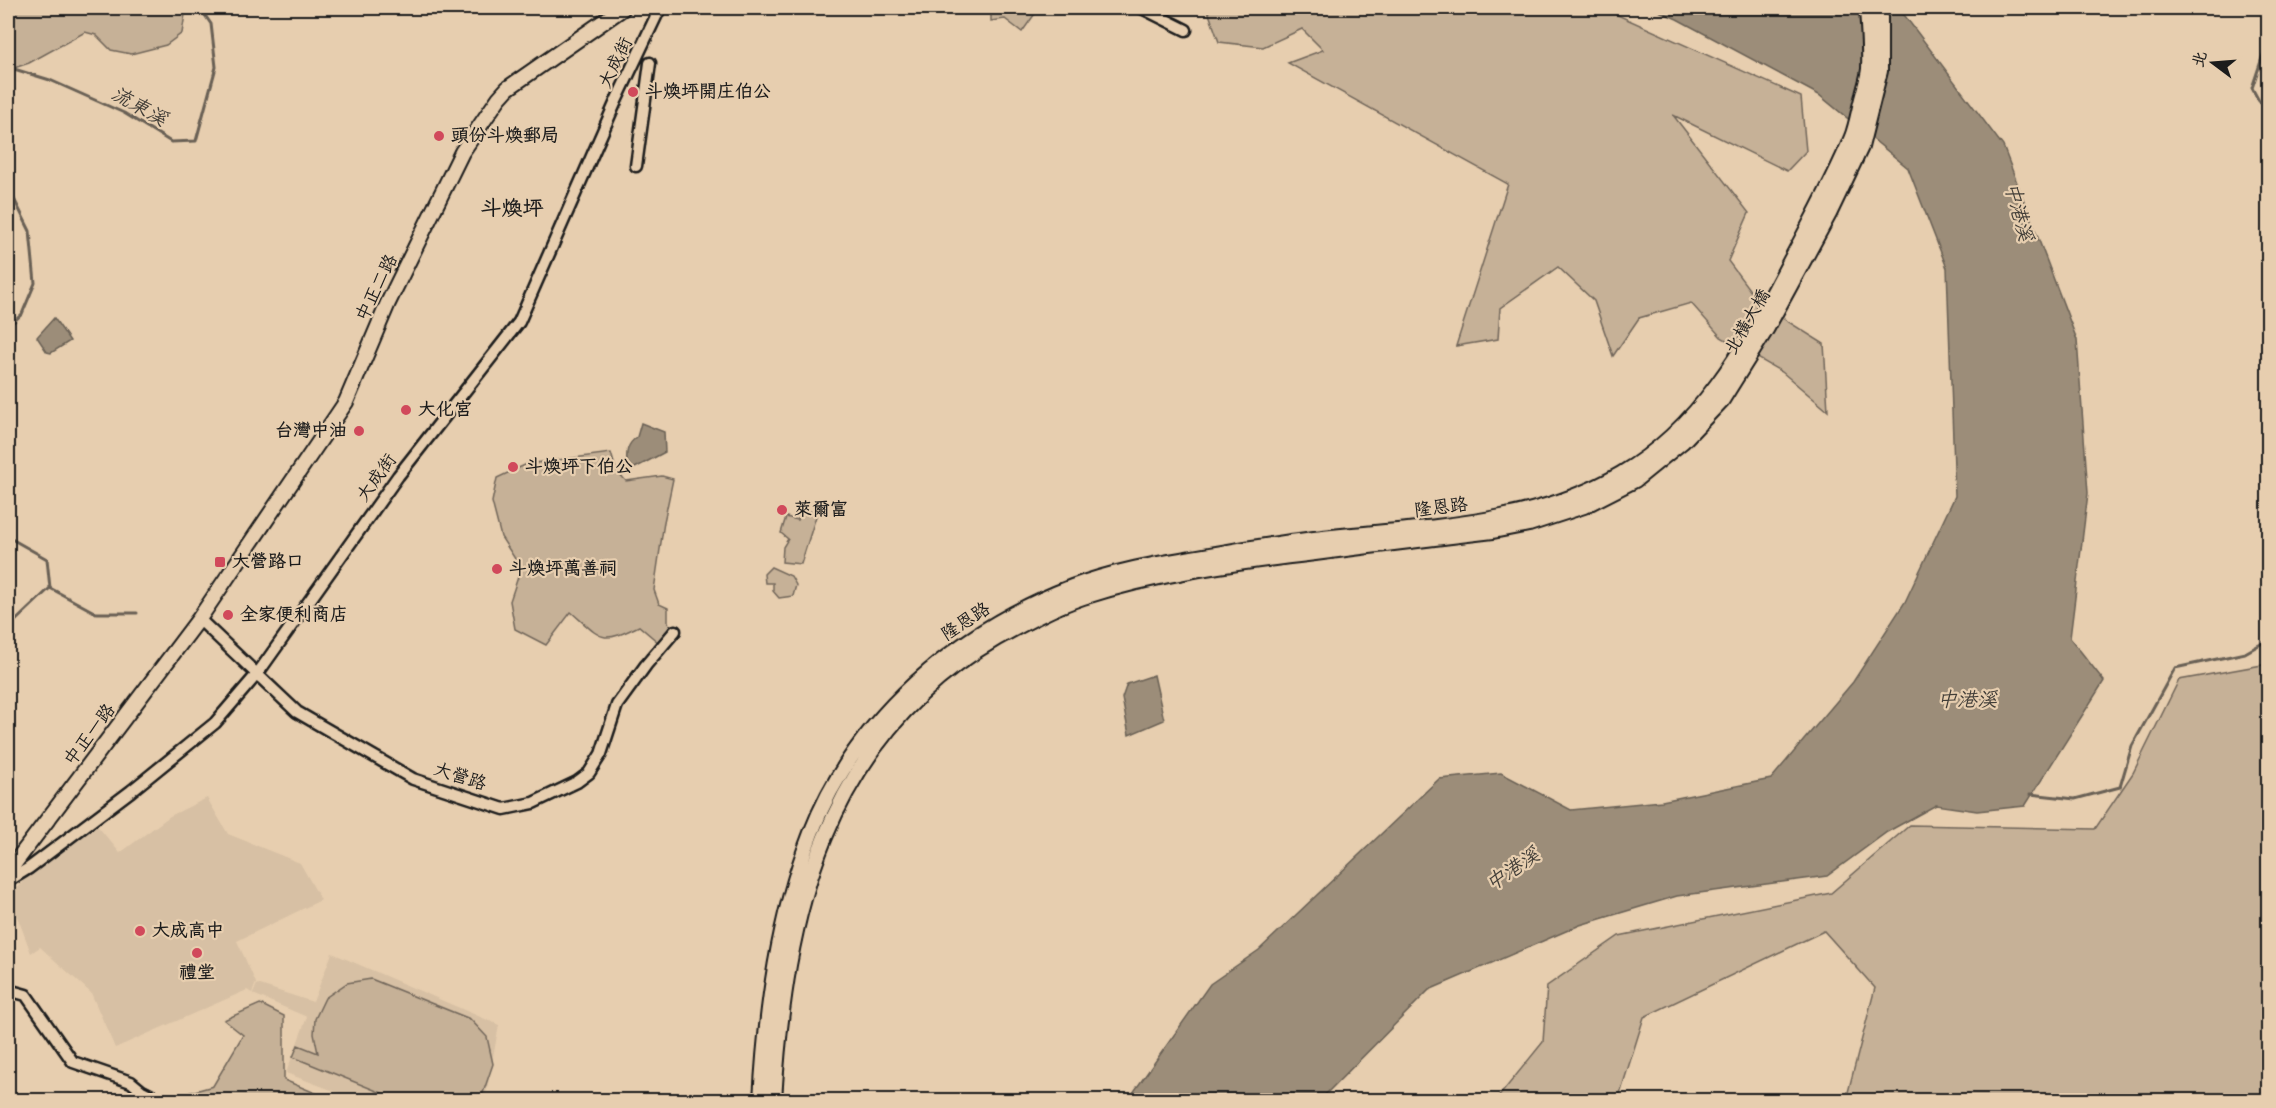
<svg xmlns="http://www.w3.org/2000/svg" width="2276" height="1108" viewBox="0 0 2276 1108" font-family="Mynerve,'LXGW WenKai TC',sans-serif">
<style>
.built{fill:#d7c0a4}
.green{fill:#c6b197;stroke:#71665a;stroke-width:1.5}
.water{fill:#9c8d79;stroke:#696054;stroke-width:1.5}
.lines{fill:none;stroke-linecap:round;stroke-linejoin:round}
.stream{stroke:#696054;stroke-width:3}
.street-casing{stroke:#1c1c1c;stroke-width:15}
.secondary-casing{stroke:#1c1c1c;stroke-width:18}
.street{stroke:#e7ceaf;stroke-width:10}
.secondary{stroke:#e7ceaf;stroke-width:14}
.poi-dot{fill:#d1495b;stroke:#e7ceaf;stroke-width:2}
.labels{text-anchor:middle;dominant-baseline:central;stroke-width:4.5;stroke-linejoin:round;paint-order:stroke}
.street-label{font-size:18px;fill:#1c1c1c;stroke:#e7ceaf}
.poi-label{font-size:18px;font-weight:bold;fill:#1c1c1c;stroke:#e7ceaf;text-anchor:start}
.water-label{font-size:20px;font-style:italic;fill:#423e38;stroke:#e7ceaf}
.quarter-label{font-size:21px;font-weight:bold;fill:#1c1c1c;stroke:#e7ceaf}
</style>
<rect width="100%" height="100%" fill="#e7ceaf"/>
<filter id="ink" filterUnits="userSpaceOnUse"><feTurbulence type="fractalNoise" baseFrequency=".0167" numOctaves="2"/><feDisplacementMap in="SourceGraphic" scale="12" xChannelSelector="R" yChannelSelector="G"/><feConvolveMatrix kernelMatrix="1 2 1 2 8 2 1 2 1" color-interpolation-filters="sRGB"/></filter>
<g filter="url(#ink)">
<!-- built -->
<path class="built" d="M207,798l21,36 72,29 21,37 -84,41 19,42 -4,10 -5,-3 -132,58 -24,-55 -51,-46 -9,6 -12,-32 -11,-22 16,-19 71,-57 25,30 50,-37z
M332,953l167,72 -14,75h-127l-72,-27 21,-56 -54,-23 4,-10 56,18z"/>
<!-- green -->
<path class="green" d="M8,8h178l-4,25 -16,12 -35,9 -20,-4 -15,-15 -11,-3 -56,31 -21,7z
M991,8h51l-8,7 -12,17 -17,-13 -14,2z
M1207,8h395l199,89 5,54 -19,20 -114,-56 76,98 -21,48 32,43 64,40 4,67 -46,-39 -61,-35 -30,-34 -52,15 -26,38 -19,-55 -36,-34 -58,41 -2,31 -42,7 52,-162 -220,-121 35,-13 -21,-21 -39,18 -44,-5z
M611,453l5,17 10,11 36,-5 11,3 -9,43 -10,68 5,14 9,4v15l4,6 -13,14 -20,-17c-39,19 -37,13 -68,-14l-25,33 -31,-16 -5,-28 11,-33 -20,-31 -9,-35 5,-24 30,-14z
M801,509l16,4 -16,51 -19,-2 1,-15 5,-8 -7,-6 5,-16 12,3z
M771,567l20,9 5,9 -3,11 -14,2 -6,-7v-8h-8l-1,-9z
M2268,664v436h-422l29,-112 -51,-57 -180,86 -26,83h-122l47,-58 4,-56 72,-50 212,-43 79,-68 185,4 38,-56 46,-93z
M371,979l99,40 17,18 6,27 -10,29 -10,7h-74l-106,-43 5,-12 20,8 -4,-19 1,-15 10,-21 22,-15z
M260,1004l24,12v64l48,20h-170l51,-14 30,-51 -19,-15z"/>
<!-- water -->
<path class="water" d="M1652,8h243l10,8 98,130 74,194 11,153 -18,145 34,43 -79,125 -48,5 -41,-6 -49,27 -60,44 -150,20 -97,29 -151,65 -109,110h-192l82,-116 49,-34 180,-171 62,-6 70,37 91,-9 109,-22 82,-97 52,-80 50,-106 -8,-228 -39,-100 -89,-73 -142,-76z
M54,318l16,23 -19,12 -4,-1 -10,-15z
M641,423l23,9 1,20 -32,17 -6,-5c-1,-12 0,-20 10,-27z
M1154,675l10,45 -35,15 -7,-37 5,-14z"/>
<g class="lines">
<!-- stream -->
<path class="stream" d="M2268,40l-16,48 7,13 9,7
M8,76l6,-7 36,11 74,33 47,29 25,-1 20,-74 -5,-43 -11,-16
M8,187l22,44 5,52 -13,31 -14,13
M8,537l39,22 3,29 -42,40
M50,588l46,25h41
M2030,794l45,5 45,-12 12,-41 43,-78 70,-15 23,-13"/>
<defs>
<path id="street" d="M1142,8l44,22
M636,166l14,-103
M199,619l98,93 116,67 91,30 29,-6 44,-21 12,-9 12,-19 16,-49 29,-40 29,-34
M8,881l21,-13 102,-77 84,-68 43,-50 140,-197 121,-154 98,-223 43,-91
M8,990l18,5 47,67 58,20 11,9 18,9"/>
<path id="secondary" d="M8,872l191,-253 147,-217 42,-99 74,-151 37,-54 9,-10 115,-80
M761,1100c5,-90 17,-182 50,-267 45,-116 147,-202 261,-246 39,-15 80,-22 120,-29 40,-7 81,-14 122,-19 104,-12 214,-11 307,-65 79,-46 123,-125 164,-203 23,-44 48,-88 67,-134 5,-13 7,-28 11,-42 2,-8 5,-17 6,-26 1,-20 -1,-42 -2,-61
M774,1100c11,-184 50,-362 223,-462 27,-15 56,-31 86,-41 75,-24 154,-35 232,-44 60,-8 119,-15 178,-22l36,-7 55,-18 51,-26 48,-39 39,-41 45,-72 62,-114 32,-67 19,-76v-63"/>
</defs>
<!-- street casing -->
<use href="#street" class="street-casing"/>
<!-- secondary casing -->
<use href="#secondary" class="secondary-casing"/>
<!-- street -->
<use href="#street" class="street"/>
<!-- secondary -->
<use href="#secondary" class="secondary"/>
</g>
</g>
<!-- markers -->
<g class="poi-dot">
<circle cx="633" cy="92" r="6"/>
<circle cx="439" cy="136" r="6"/>
<circle cx="406" cy="410" r="6"/>
<circle cx="359" cy="431" r="6"/>
<circle cx="513" cy="467" r="6"/>
<circle cx="782" cy="510" r="6"/>
<rect x="214" y="556" width="12" height="12" rx="3"/>
<circle cx="497" cy="569" r="6"/>
<circle cx="228" cy="615" r="6"/>
<circle cx="140" cy="931" r="6"/>
<circle cx="197" cy="953" r="6"/>
</g>
<g class="labels">
<!-- street labels -->
<g class="street-label">
<text transform="translate(616 63) rotate(-64)">大成街</text>
<text transform="translate(377 288) rotate(-64)">中正二路</text>
<text transform="translate(1748 322) rotate(-60)">北橫大橋</text>
<text transform="translate(377 478) rotate(-54)">大成街</text>
<text transform="translate(1441 508) rotate(-7)">隆恩路</text>
<text transform="translate(966 622) rotate(-33)">隆恩路</text>
<text transform="translate(90 735) rotate(-53)">中正一路</text>
<text transform="translate(460 777) rotate(18)">大營路</text>
</g>
<!-- poi labels -->
<g class="poi-label">
<text x="645" y="92">斗煥坪開庄伯公</text>
<text x="451" y="136">頭份斗煥郵局</text>
<text x="418" y="410">大化宮</text>
<text x="347" y="431" text-anchor="end">台灣中油</text>
<text x="525" y="467">斗煥坪下伯公</text>
<text x="794" y="510">萊爾富</text>
<text x="232" y="562">大營路口</text>
<text x="509" y="569">斗煥坪萬善祠</text>
<text x="240" y="615">全家便利商店</text>
<text x="152" y="931">大成高中</text>
<text x="197" y="973" text-anchor="middle">禮堂</text>
</g>
<!-- water labels -->
<g class="water-label">
<text transform="translate(139 107) rotate(29)">流東溪</text>
<text transform="translate(2018 212) rotate(75)">中港溪</text>
<text x="1967" y="700">中港溪</text>
<text transform="translate(1513 870) rotate(-34)">中港溪</text>
</g>
<!-- quarter labels -->
<g class="quarter-label">
<text x="512" y="209">斗煥坪</text>
</g>
</g>
<!-- margin -->
<rect width="2276" height="1108" fill="none" stroke="#e7ceaf" stroke-width="30"/>
<rect x="15" y="15" width="2246" height="1078" fill="none" stroke="#1c1c1c" stroke-width="2" filter="url(#ink)"/>
<!-- north arrow -->
<g transform="translate(2213 63) rotate(286)" stroke="#e7ceaf" stroke-width="4.5" paint-order="stroke">
<path d="M0-4.5L10 22L0 15L-10 22Z" fill="#1c1c1c"/>
<text y="-9" font-size="16" font-weight="bold" text-anchor="middle" fill="#1c1c1c">北</text>
</g>
</svg>
